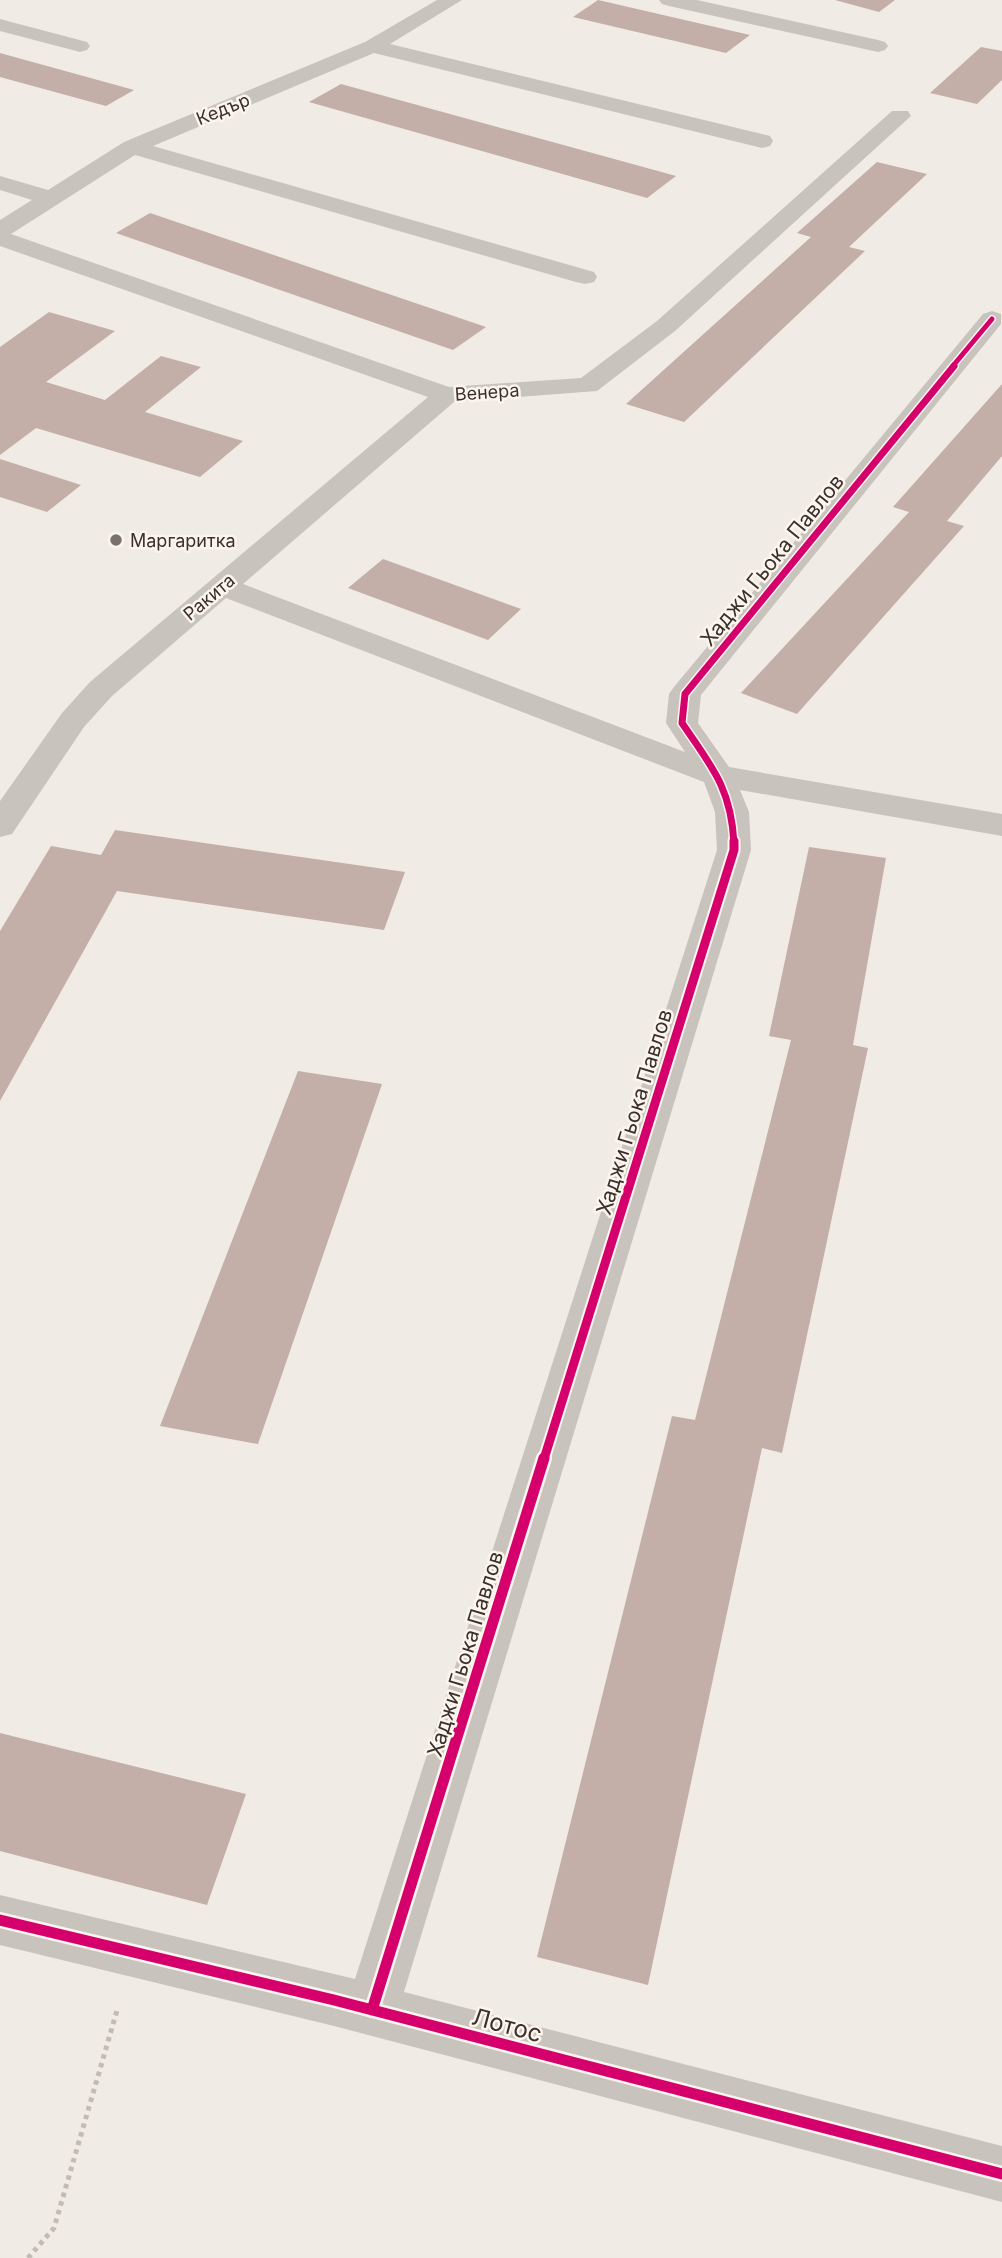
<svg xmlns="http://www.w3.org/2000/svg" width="1002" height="2258" viewBox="0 0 1002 2258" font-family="Inter,sans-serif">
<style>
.building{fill:#c3afa7}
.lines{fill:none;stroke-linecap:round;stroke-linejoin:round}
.path{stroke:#c2bbb6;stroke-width:5;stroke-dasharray:4.5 4.5;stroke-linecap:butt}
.street{fill:#c9c3be;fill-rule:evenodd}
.cycleway-far3-casing{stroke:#fbf5ee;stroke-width:8}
.cycleway-far2-casing{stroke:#fbf5ee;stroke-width:10}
.cycleway-far1-casing{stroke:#fbf5ee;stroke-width:13}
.cycleway-casing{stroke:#fbf5ee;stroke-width:16}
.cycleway-far3{stroke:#d6006c;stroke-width:5}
.cycleway-far2{stroke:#d6006c;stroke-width:7}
.cycleway-far1{stroke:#d6006c;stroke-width:9}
.cycleway{stroke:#d6006c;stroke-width:11}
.poi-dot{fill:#7a716c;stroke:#fbf5ee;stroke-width:2.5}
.labels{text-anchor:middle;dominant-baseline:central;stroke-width:5;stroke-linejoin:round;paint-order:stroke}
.far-street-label{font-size:18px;fill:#3b302b;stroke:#fbf5ee}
.far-poi-label{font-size:18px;fill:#3b302b;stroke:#fbf5ee;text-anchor:start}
.street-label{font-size:21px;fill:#3b302b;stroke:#fbf5ee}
.near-street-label{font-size:24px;fill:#3b302b;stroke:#fbf5ee}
</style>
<rect width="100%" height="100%" fill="#f0ebe5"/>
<!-- building -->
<path class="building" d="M598,0l152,35 -24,18 -153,-36z
M835,0h60l-16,12z
M981,47l21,4v29l-25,24 -47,-11z
M0,53l134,37 -28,16 -106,-29z
M341,84l335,92 -29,22 -338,-96z
M877,162l50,12 -78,73 16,4 -181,171 -58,-18 185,-167 -14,-4z
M150,213l336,114 -33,23 -337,-117z
M49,312l66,19 -69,51 59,18 56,-44 40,11 -56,45 98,29 -43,36 -164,-49 -36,27v-108z
M1002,384v72l-55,65 17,5 -167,188 -56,-21 168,-181 -16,-5z
M0,459l81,26 -34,27 -47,-15z
M383,559l138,50 -33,31 -140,-52z
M115,830l290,42 -21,58 -267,-39 -117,210v-170l51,-85 50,9z
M809,847l77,11 -33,187 15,3 -86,405 -20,-5 -114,537 -111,-28 135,-541 23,4 96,-380 -22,-4z
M298,1071l84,13 -124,360 -98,-18z
M0,1733l246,61 -39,111 -207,-54z"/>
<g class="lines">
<!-- path -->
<path class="path" d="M28,2258l26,-30 64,-221"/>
<!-- street -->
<path class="street" d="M437,0h25l-72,44 380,92 3,5 -3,5 -8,2 -388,-95 -221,93 441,126 3,5 -3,5 -9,2 -9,-2 -441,-127 -124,79 438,153 132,-9 76,-57 235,-210h16l3,5 -236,215 -78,60 -143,11 -211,182 442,168 -19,-29 3,-29 5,-7 309,-373 9,-3 9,3v10l-300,371 -3,28 31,44 273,47v22l-262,-46 9,22 2,38 -347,1142 598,154v56l-668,-176 -334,-81v-50l355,84 362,-1129 -2,-38 -11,-30 -478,-184 -114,98 -28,31 -72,107 -12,3v-36l62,-88 28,-31 338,-285 -428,-151v-26l32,-20 -32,-10v-14l48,14 76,-48 241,-100z
M659,0h38l181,40 7,2 3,4 -3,4 -7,2 -209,-46 -7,-2z
M0,19l87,23 3,4 -3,4 -7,2 -80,-21z"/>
<defs>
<path id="cycleway-far3" d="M952,367l40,-48"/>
<path id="cycleway-far2" d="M734,843c-3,-55 -22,-76 -52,-120l3,-29 269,-328"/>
<path id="cycleway-far1" d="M544,1459l190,-609v-9"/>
<path id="cycleway" d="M0,1920l334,80 668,174
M372,2010l172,-552"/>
</defs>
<!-- cycleway-far3 casing -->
<use href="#cycleway-far3" class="cycleway-far3-casing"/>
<!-- cycleway-far2 casing -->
<use href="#cycleway-far2" class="cycleway-far2-casing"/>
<!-- cycleway-far1 casing -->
<use href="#cycleway-far1" class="cycleway-far1-casing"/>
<!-- cycleway casing -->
<use href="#cycleway" class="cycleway-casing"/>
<!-- cycleway-far3 -->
<use href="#cycleway-far3" class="cycleway-far3"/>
<!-- cycleway-far2 -->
<use href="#cycleway-far2" class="cycleway-far2"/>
<!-- cycleway-far1 -->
<use href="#cycleway-far1" class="cycleway-far1"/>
<!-- cycleway -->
<use href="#cycleway" class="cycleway"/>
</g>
<!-- markers -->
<circle class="poi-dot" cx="116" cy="540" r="7"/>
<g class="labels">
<!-- far-street labels -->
<g class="far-street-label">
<text transform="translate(223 109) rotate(-22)">Кедър</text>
<text transform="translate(487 392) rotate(-4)">Венера</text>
<text transform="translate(209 597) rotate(-40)">Ракита</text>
</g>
<!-- far-poi labels -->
<g class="far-poi-label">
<text x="130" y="540">Маргаритка</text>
</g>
<!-- street labels -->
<g class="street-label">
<text transform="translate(772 560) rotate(-51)">Хаджи Гьока Павлов</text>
<text transform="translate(634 1112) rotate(-73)">Хаджи Гьока Павлов</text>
<text transform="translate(465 1654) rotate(-73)">Хаджи Гьока Павлов</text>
</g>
<!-- near-street labels -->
<g class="near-street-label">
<text transform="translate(507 2025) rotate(15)">Лотос</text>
</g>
</g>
</svg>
